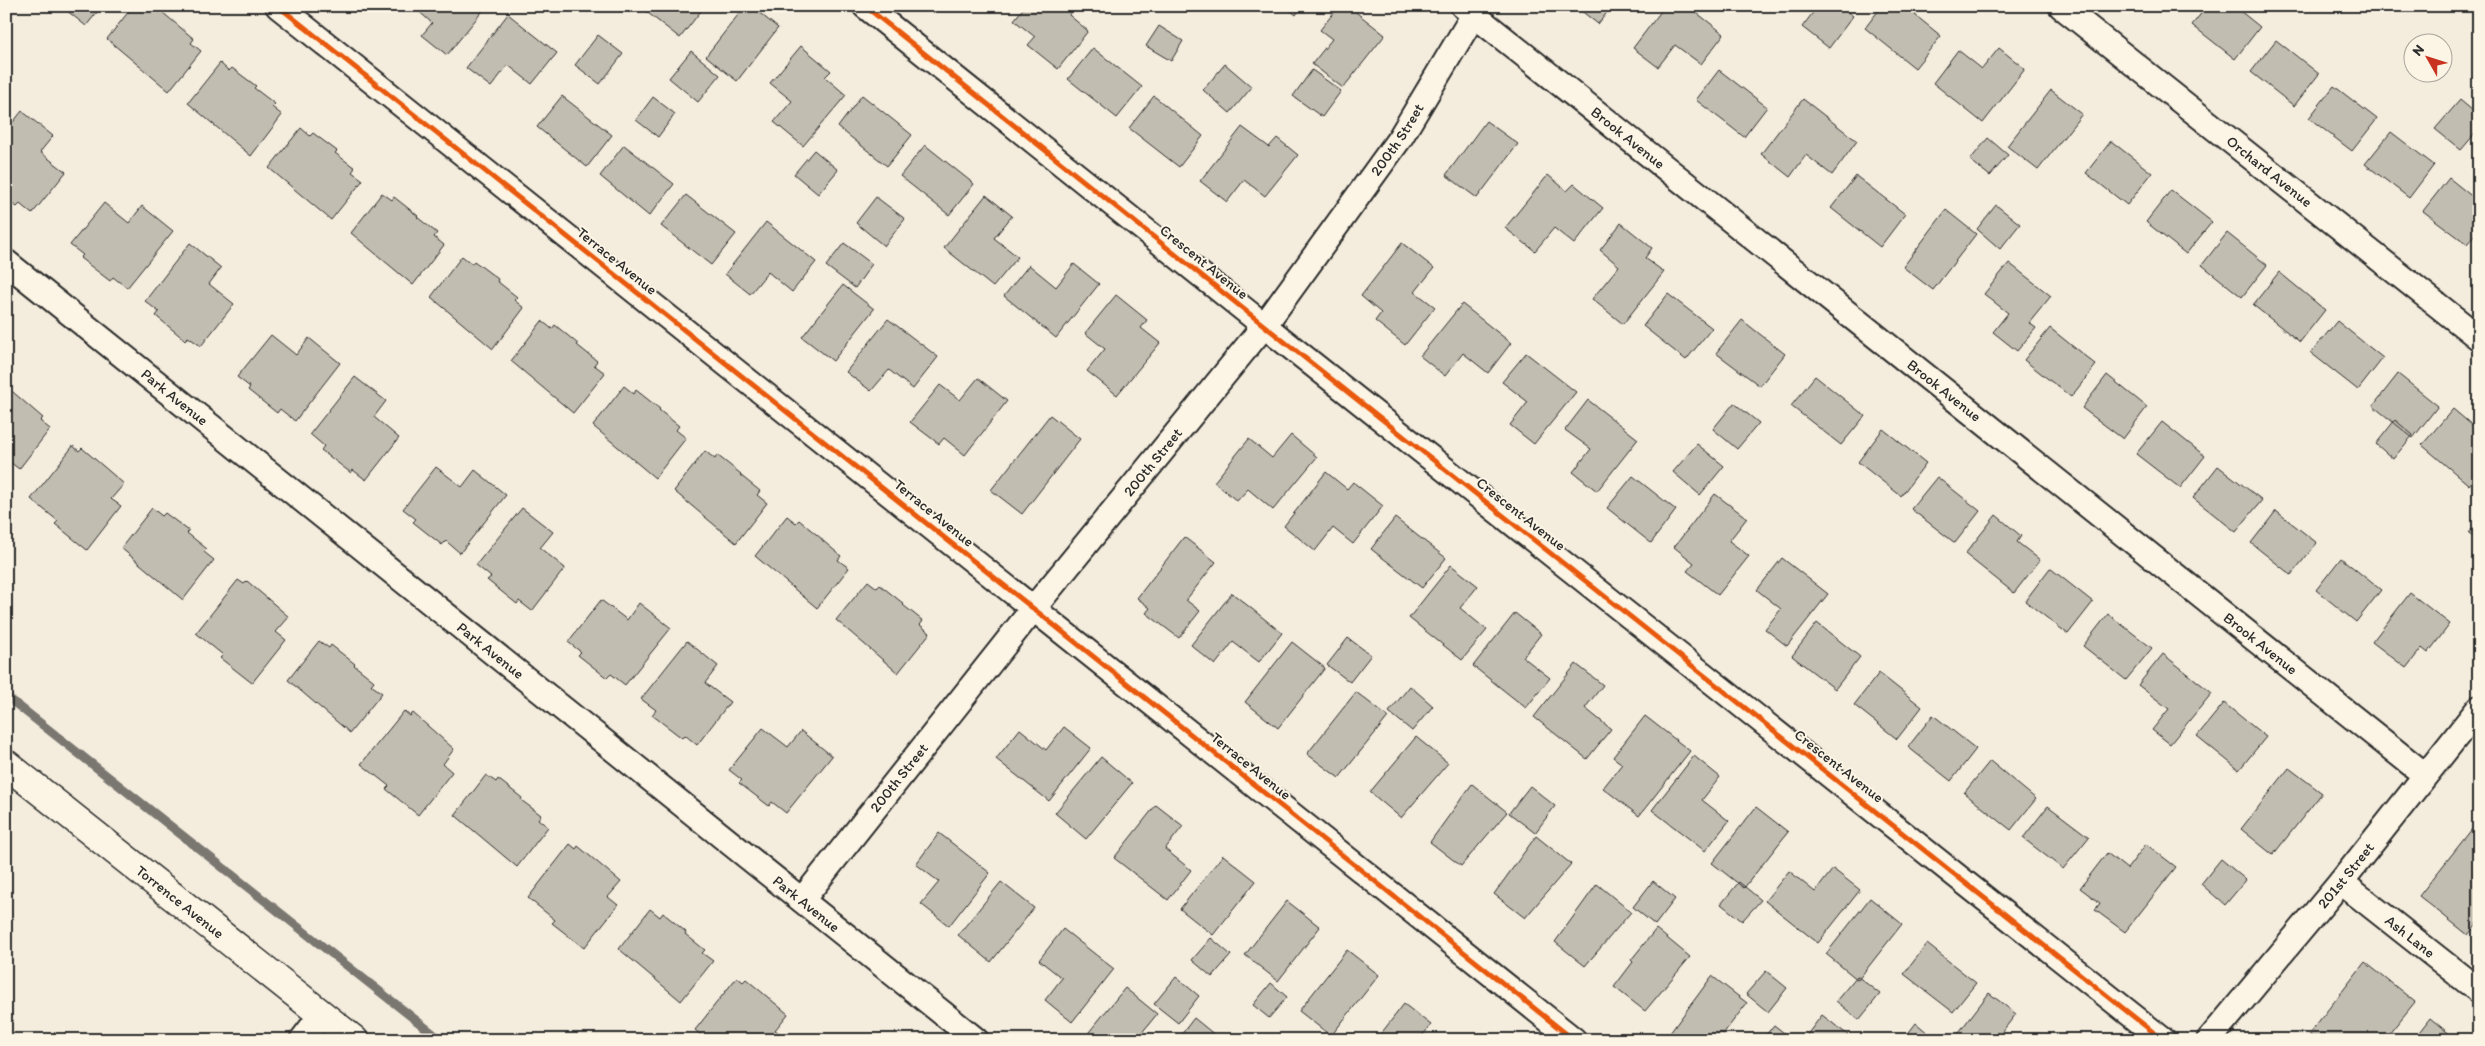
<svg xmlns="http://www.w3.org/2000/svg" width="2485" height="1046" viewBox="0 0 2485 1046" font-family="Itim,sans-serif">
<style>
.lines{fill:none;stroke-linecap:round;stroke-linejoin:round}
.stream{stroke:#7a7771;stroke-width:9}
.building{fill:#c2bdb1;stroke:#2b2b2b}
.minor-casing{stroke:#2b2b2b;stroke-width:28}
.primary-casing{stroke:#2b2b2b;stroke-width:31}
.minor{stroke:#fcf5e5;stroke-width:24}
.primary{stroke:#fcf5e5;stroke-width:28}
.cycleway-casing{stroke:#fcf5e5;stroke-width:8}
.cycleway{stroke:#e8590c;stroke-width:5}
.labels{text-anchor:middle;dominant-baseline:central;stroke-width:4;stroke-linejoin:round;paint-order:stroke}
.street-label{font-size:15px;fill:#2b2b2b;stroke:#fcf5e5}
</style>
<rect width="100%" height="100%" fill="#f4edde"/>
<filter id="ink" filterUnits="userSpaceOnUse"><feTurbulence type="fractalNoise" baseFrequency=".02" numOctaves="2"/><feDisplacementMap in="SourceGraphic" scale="10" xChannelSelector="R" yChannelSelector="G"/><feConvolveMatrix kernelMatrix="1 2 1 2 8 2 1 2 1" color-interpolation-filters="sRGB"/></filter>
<g filter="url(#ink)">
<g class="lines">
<!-- stream -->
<path class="stream" d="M6,696l435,344"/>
</g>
<!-- building -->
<path class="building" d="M61,6h41l-16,20z
M133,6h22l39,33 -3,4 10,8 -32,40 -62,-52z
M416,6h66l3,2 -38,47 -25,-20 10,-12 -17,-15z
M639,6h64l1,1 -24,31z
M745,6h6l27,22 -41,53 -31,-25z
M1025,6h51l-7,9 19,16 -30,38 -30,-24 7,-8 -21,-17z
M1285,6h17l-6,9z
M1339,6h9l37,29 -42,53 -31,-24 20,-25 -12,-9z
M1575,6h37l-14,18z
M1665,6h23l36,28 -23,30 -26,-19 -17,22 -25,-19z
M1818,6h22l13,10 -24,32 -27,-21z
M1882,6h40l-7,9 26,21 -26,32 -50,-40z
M2207,6h27l26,21 -25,32 -43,-34z
M508,14l49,39 -25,31 -24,-19 -17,22 -25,-19z
M1159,26l24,15 -12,20 -25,-15z
M598,35l25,19 -23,30 -25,-19z
M2276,40l43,34 -25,32 -43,-34z
M801,46l30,25 -6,6 21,18 -43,51 -29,-24 18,-21 -22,-18z
M1093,48l49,39 -25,31 -49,-39z
M1999,48l26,21 -42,54 -50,-40 25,-33 24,19z
M691,51l29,24 -22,27 -29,-24z
M220,63l9,8 3,-3 24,18 -2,2 21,16 -3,3 10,8 -31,41 -63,-53z
M1225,64l27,23 -22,26 -27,-23z
M1312,70l29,21 -19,26 -29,-21z
M1719,70l48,37 -23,30 -48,-37z
M2334,86l43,33 -25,32 -43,-33z
M2051,90l31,24 -44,56 -31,-24z
M862,95l50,40 -25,31 -49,-39z
M562,96l50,39 -25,32 -50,-40z
M1154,96l49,40 -24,31 -50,-39z
M653,97l22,17 -17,23 -22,-17z
M1803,99l54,42 -25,34 -26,-20 -16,22 -29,-23z
M2460,100l19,16v13l-18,21 -26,-21z
M22,111l31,25 -13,16 26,20 -34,42 -12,-10 -3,3 -11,-8v-68z
M1486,121l32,23 -41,54 -31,-23z
M1242,127l27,20 8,-9 21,17 -33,41 -21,-16 -17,22 -27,-21z
M301,128l9,8 3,-3 24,18 -2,2 20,15 -3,4 11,8 -32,40 -62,-52z
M2391,132l43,33 -25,33 -44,-34z
M1988,138l20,17 -18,21 -20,-16z
M2111,141l41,32 -25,32 -41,-32z
M624,145l50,39 -25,32 -49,-40z
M925,145l49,39 -25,31 -49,-39z
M814,150l24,20 -20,24 -24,-20z
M1548,175l19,16 7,-7 29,24 -29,36 -20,-16 -19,23 -30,-23z
M1856,176l49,38 -25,33 -49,-39z
M2449,178l30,24v27l-12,15 -44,-33z
M2171,190l41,32 -26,32 -40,-32z
M382,193l10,7 2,-3 24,19 -1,1 20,16 -3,4 10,8 -31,40 -62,-52z
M686,195l50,39 -25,31 -50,-39z
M986,195l26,21 -18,22 24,19 -25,30 -49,-39z
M876,197l29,22 -21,27 -28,-23z
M104,203l25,20 13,-17 31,25 -46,57 -14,-11 -3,4 -30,-23 3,-3 -13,-10z
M1996,205l24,19 -20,25 -23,-20z
M1946,210l30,24 -43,56 -30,-23z
M766,222l50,40 -24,30 -24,-20 -18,22 -25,-20z
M1621,223l31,25 -7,10 19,14 -41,52 -31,-25 27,-33 -19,-16z
M2227,233l40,32 -25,32 -40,-32z
M190,243l31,25 -12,16 25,20 -33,42 -13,-9 -3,3 -29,-24 3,-4 -14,-11z
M844,243l28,21 -17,24 -29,-22z
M1402,243l32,25 -19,24 20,15 -30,38 -30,-24 6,-8 -20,-17z
M462,256l10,8 2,-3 24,18 -1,2 20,16 -3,3 10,8 -31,41 -62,-52z
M2009,263l42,33 -22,27 7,5 -19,23 -24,-19 15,-19 -24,-19z
M1074,264l25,20 -43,54 -52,-42 25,-31 27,22z
M2279,272l46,38 -25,32 -47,-37z
M843,285l31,24 -41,52 -31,-24z
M1668,294l44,34 -26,32 -43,-34z
M1116,295l31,25 -6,8 19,15 -43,52 -30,-24 18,-22 -20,-16z
M1462,304l49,39 -23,30 -25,-20 -18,23 -25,-20z
M888,319l50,38 -25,32 -24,-19 -18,21 -25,-19z
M1742,320l43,34 -25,32 -44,-33z
M542,321l10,8 3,-4 23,19 -1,1 20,16 -3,4 11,8 -32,40 -62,-52z
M2337,321l46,37 -25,32 -47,-37z
M2050,328l46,37 -25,32 -47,-37z
M271,335l25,20 13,-17 31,25 -45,58 -15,-12 -3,4 -29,-23 2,-3 -13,-10z
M1526,353l50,39 -42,52 -24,-19 18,-23 -26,-20z
M2398,374l40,32 -25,32 -40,-32z
M2107,375l40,32 -24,32 -41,-31z
M1815,376l50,40 -24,29 -50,-39z
M355,377l31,24 -12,16 25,21 -33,42 -13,-10 -2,3 -30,-23 3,-4 -14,-12z
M978,378l29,23 -42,54 -21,-17 -5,6 -29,-22 30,-37 20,15z
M6,386l37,32 -3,3 10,8 -31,40 -13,-10z
M624,386l10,8 2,-4 24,19 -1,1 20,16 -3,4 10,8 -31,40 -62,-52z
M1588,400l50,39 -41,52 -24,-19 18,-23 -26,-19z
M1734,403l25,20 -22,26 -24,-20z
M2453,409l26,22v43l-10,11 -47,-40z
M1050,415l30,24 -58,75 -31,-24z
M2395,420l18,15 -20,24 -17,-15z
M2162,422l43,34 -25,32 -44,-34z
M1883,429l43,34 -25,33 -43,-34z
M1291,435l26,22 -44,53 -25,-21 -11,12 -23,-19 35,-43 23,19z
M1697,444l27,22 -24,29 -27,-23z
M73,446l6,5 3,-3 42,36 -13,15 10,7 -34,44 -32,-26 3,-3 -27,-22z
M705,451l10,8 2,-4 24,19 -1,1 20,16 -3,4 10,8 -31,40 -62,-52z
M2218,466l44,34 -26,32 -43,-34z
M436,467l26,20 13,-17 31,25 -46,58 -14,-12 -4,4 -29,-23 3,-3 -13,-10z
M1326,472l21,17 6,-7 30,24 -30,38 -20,-16 -18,23 -31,-25z
M1633,476l43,34 -25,33 -44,-35z
M1937,477l43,34 -25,32 -44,-34z
M1715,494l32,24 -18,23 20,15 -31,39 -31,-24 7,-8 -20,-16z
M152,508l10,8 3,-3 24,18 -2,2 20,16 -3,3 10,8 -31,40 -62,-52z
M522,508l31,24 -13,16 25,20 -33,43 -13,-10 -2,3 -30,-24 4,-3 -15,-12z
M2276,511l41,32 -26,32 -40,-32z
M1996,515l25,21 -4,6 23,18 -26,33 -49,-39z
M787,516l9,7 3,-3 23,19v1l19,16 -3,4 11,8 -32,40 -62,-52z
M1395,518l51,40 -24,30 -51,-39z
M2479,521v21l-10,-9z
M1184,537l32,25 -30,38 14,11 -21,27 -33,-25 4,-5 -13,-10z
M1782,558l46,36 -41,52 -22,-17 16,-20 -24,-19z
M2341,558l40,32 -25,32 -40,-32z
M1451,565l27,21 -18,22 27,22 -25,30 -53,-42z
M2050,568l43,34 -25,32 -43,-33z
M238,580l6,4 3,-3 42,36 -13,15 10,8 -34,43 -32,-25 3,-3 -27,-22z
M868,581l9,7 3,-3 24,19 -1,1 20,16 -3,4 10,8 -32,40 -62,-53z
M1232,593l50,40 -23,29 -26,-20 -18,23 -24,-20z
M2410,593l40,31 -22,29 -6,-5 -16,20 -34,-26z
M601,600l26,20 12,-17 32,25 -46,57 -14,-11 -4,4 -29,-23 3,-3 -13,-10z
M1515,613l26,21 -18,23 27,21 -24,30 -53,-42z
M2108,614l44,34 -26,32 -43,-34z
M1817,623l43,34 -25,32 -43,-33z
M1348,638l23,17 -21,27 -23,-17z
M319,641l10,7 2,-3 24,19 -1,1 20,16 -3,4 11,8 -32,40 -62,-53z
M687,641l31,25 -13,17 25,19 -33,43 -12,-10 -3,3 -30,-23 4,-5 -15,-11z
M1292,642l33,26 -47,60 -33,-26z
M2163,654l49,39 -42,51 -18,-14 17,-21 -31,-24z
M1576,664l27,21 -18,23 26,21 -24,30 -53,-42z
M1879,673l43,34 -25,32 -43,-34z
M1410,686l23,20 -21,25 -23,-19z
M1356,692l32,25 -49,61 -32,-24z
M2224,703l42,34 -27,33 -42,-34z
M404,711l6,5 3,-3 41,36 -11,15 9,8 -34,43 -32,-26 3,-3 -28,-22z
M1933,715l43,34 -25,32 -43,-34z
M1645,716l45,35 -51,65 -36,-28 19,-24 -9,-7z
M1064,727l27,21 -42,53 -53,-42 24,-30 26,21z
M763,728l25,19 13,-16 31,25 -46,57 -14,-11 -3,4 -30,-23 3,-3 -13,-10z
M1416,737l32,26 -47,55 -31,-26z
M1694,756l26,21 -18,23 27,21 -24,30 -53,-41z
M1101,757l31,26 -46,56 -31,-26z
M1990,761l46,38 -25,31 -47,-37z
M2289,768l33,25 -49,62 -32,-26z
M486,775l10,7 2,-3 24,19 -1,2 20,15 -3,4 10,8 -31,40 -62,-52z
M1472,784l35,28 -46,54 -31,-24z
M1530,786l25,20 -20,27 -26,-20z
M1156,805l27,21 -18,23 26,21 -23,30 -54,-42z
M2048,806l41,31 -26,32 -40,-31z
M1756,807l32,25 -44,56 -32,-25z
M2476,824l3,3v94l-11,14 -49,-39z
M939,833l51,40 -41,53 -28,-22 18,-22 -23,-18z
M1536,836l35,28 -46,54 -31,-24z
M570,844l6,5 2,-3 43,36 -13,15 10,8 -34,43 -32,-25 3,-3 -27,-22z
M2146,844l30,23 -51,65 -30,-22 5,-7 -20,-15 27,-35 20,16z
M1223,855l33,26 -43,54 -33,-26z
M2221,859l25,21 -21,25 -24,-21z
M1833,869l27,21 -42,53 -53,-42 24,-30 26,21z
M1653,881l22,18 -20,26 -22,-18z
M1001,882l33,26 -43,54 -33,-27z
M1739,882l22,18 -19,21 -21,-17z
M1597,884l34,28 -46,54 -30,-24z
M1870,898l32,26 -44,56 -32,-26z
M1287,901l33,26 -42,54 -33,-26z
M650,909l10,8 3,-4 23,19 -1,2 20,16 -3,3 11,8 -32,40 -62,-52z
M1063,929l51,40 -42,53 -27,-22 17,-22 -23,-18z
M1656,929l34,28 -45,54 -31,-24 19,-25 -2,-2z
M1211,938l20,17 -19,22 -20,-17z
M1927,944l49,39 -23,29 -49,-38z
M1347,950l32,25 -48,61 -32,-25z
M2365,962l50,40 -31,38h-68l-7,-6z
M1766,971l21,17 -19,24 -22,-18z
M1712,976l35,27 -24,31 -2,-2 -7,8h-35l-9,-7z
M1857,976l23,18 -21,26 -23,-19z
M737,977l6,5 3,-3 42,35 -13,16 10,7 -2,3h-76l-12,-10z
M1176,977l23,19 -21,27 -24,-19z
M1271,983l16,14 -18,21 -16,-13z
M1125,988l32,26 -21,26h-48l-3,-3z
M1989,993l27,21 -18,23 4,3h-49z
M1404,1004l27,21 -12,15h-43z
M1822,1015l26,20 -3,5h-42z
M1194,1018l27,22h-44z
M2430,1018l27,22h-44z
M1916,1023l20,17h-33z
M1774,1025l19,15h-31z"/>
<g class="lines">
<defs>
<g id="minor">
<path d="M278,6l1296,1034"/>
<path d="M865,6l421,337 877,697"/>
<path id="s1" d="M1463,6l962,769"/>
<path id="s2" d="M2061,6l418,332"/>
<path id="s3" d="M6,262l970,778"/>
<path id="s4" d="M2341,882l138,109"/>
<path id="s5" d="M802,900l231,-291 231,-283 136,-188 79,-132"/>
<path d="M302,1040l20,-26"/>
<path id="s6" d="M2209,1040l132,-158 138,-174"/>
</g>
<g id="primary">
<path id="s7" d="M6,764l348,276"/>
</g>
</defs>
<!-- minor casing -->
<use href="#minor" class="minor-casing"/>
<!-- primary casing -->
<use href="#primary" class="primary-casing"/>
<!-- minor -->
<use href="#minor" class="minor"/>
<!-- primary -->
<use href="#primary" class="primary"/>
<defs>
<path id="cycleway" d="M278,6l1296,1034
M865,6l421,337 877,697"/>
</defs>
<!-- cycleway casing -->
<use href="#cycleway" class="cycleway-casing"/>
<!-- cycleway -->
<use href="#cycleway" class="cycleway"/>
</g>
</g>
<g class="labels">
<!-- street labels -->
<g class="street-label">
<text stroke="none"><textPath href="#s1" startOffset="211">Brook Avenue</textPath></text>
<text stroke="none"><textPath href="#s5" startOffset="966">200th Street</textPath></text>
<text stroke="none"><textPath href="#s2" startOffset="266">Orchard Avenue</textPath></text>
<text transform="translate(617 261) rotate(39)">Terrace Avenue</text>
<text transform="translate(1204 262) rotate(39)">Crescent Avenue</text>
<text stroke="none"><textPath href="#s1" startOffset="616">Brook Avenue</textPath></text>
<text stroke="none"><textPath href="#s3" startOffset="216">Park Avenue</textPath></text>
<text stroke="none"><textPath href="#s5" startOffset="561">200th Street</textPath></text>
<text transform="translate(934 513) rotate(39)">Terrace Avenue</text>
<text transform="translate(1521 514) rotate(38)">Crescent Avenue</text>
<text stroke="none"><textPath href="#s1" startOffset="1021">Brook Avenue</textPath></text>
<text stroke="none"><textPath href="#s3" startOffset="621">Park Avenue</textPath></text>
<text transform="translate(1251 766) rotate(39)">Terrace Avenue</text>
<text transform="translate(1839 766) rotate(38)">Crescent Avenue</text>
<text stroke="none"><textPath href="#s5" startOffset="156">200th Street</textPath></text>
<text stroke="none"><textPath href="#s6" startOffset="214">201st Street</textPath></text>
<text stroke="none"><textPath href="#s7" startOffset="222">Torrence Avenue</textPath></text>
<text stroke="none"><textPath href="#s3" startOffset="1026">Park Avenue</textPath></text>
<text stroke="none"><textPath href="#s4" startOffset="88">Ash Lane</textPath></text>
</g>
</g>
<!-- margin -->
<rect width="2485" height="1046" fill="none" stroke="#fcf5e5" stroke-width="25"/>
<rect x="12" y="12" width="2460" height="1021" fill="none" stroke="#2b2b2b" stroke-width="2" filter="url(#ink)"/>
<!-- north arrow -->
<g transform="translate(2428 58) rotate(309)"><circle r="24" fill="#fcf5e5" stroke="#a8a49b"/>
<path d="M0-4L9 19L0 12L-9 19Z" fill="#c8321e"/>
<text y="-8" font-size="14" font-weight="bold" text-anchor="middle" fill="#2b2b2b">N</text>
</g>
</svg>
